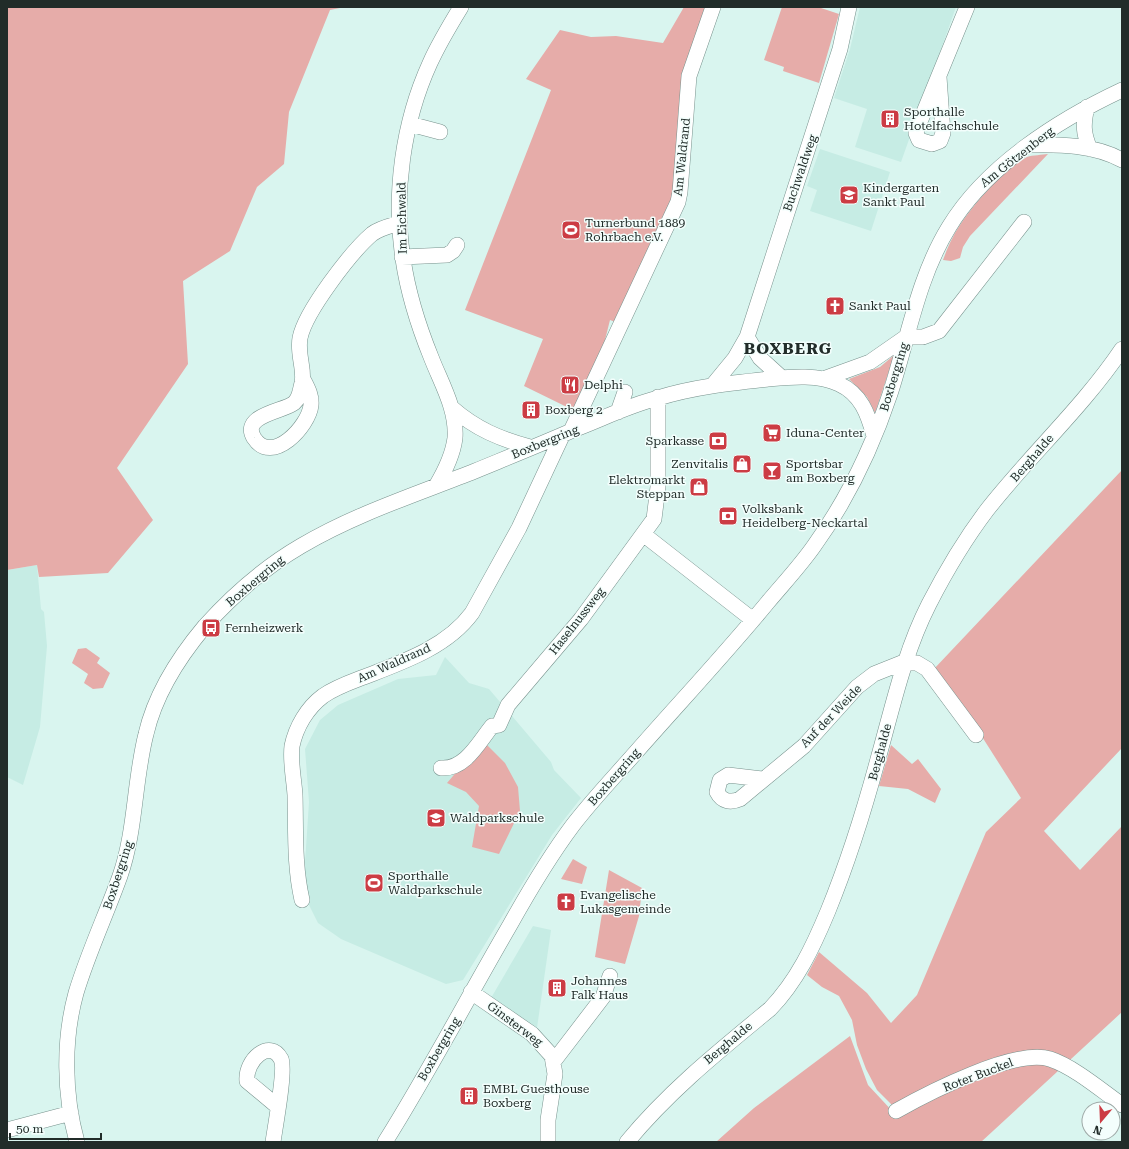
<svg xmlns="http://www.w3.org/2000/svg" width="1129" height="1149" viewBox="0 0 1129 1149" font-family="'Roboto Serif',serif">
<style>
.built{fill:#c6ece4}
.green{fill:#e6aca9}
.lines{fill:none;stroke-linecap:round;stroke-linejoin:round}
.minor-casing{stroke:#78928d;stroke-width:16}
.minor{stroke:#fff;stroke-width:15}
.labels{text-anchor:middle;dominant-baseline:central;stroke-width:3;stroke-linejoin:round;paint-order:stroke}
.poi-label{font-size:12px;fill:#212c29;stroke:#f3fefc;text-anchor:start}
.street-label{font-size:12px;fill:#212c29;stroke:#f3fefc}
.district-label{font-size:16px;font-weight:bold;letter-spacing:1px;fill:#212c29;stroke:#f3fefc}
</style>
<rect width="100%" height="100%" fill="#d9f5ef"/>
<!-- built -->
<path class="built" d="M860,7h96l-55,155 -46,-15 12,-38 -33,-11 16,-49z
M820,149l70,23 -19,59 -61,-20 7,-21 -10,-4z
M37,565l4,44 3,3 3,34 -7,81 -17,58 -16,-8v-207z
M445,657l24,26 20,6 62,73 3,8 27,28 -29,37 -89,145 -17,4 -105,-45 -23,-16 -15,-30 6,-91 -4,-53 15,-29 18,-15 60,-26 38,-4z
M533,926l18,4 -14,98 -46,-30z"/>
<!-- green -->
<path class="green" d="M7,7h338l-15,3 -41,102 -5,52 -27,23 -27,64 -47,30 5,83 -71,104 36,52 -45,53 -69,4 -2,-12 -30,5z
M684,7h26l-24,65 -9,119 -59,132 -8,-3 -7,28 -30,62 -49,-24 19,-47 -78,-29 86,-220 -25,-11 34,-49 31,7 25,-1 47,7z
M782,7h36l21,7 -20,69 -36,-12 1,-4 -20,-7z
M1048,154l-78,82 -7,11 -3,11 -9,3 -8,-1c3,-8 6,-16 10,-23 12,-24 50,-68 74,-80 6,-2 15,-2 21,-3z
M893,356h1l-19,57 -8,-16 -18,-18 31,-12z
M1122,470v278l-78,83 36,39 42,-44v186l-141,130h-265l38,-34 96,-72 18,49 27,29 1,-5 -19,-19 -11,-21 -9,-24 -5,-25 -13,-24 -17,-9 -15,-12 12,-23 48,41 24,30 26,-28 69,-163 35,-34 -42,-66 -46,-62z
M86,648l14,10 -3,5 13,10 -7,15 -10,1 -9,-6 4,-9 -16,-11 6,-14z
M483,741l22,22 13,24 2,24 -21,43 -27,-7 7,-41 -13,-14 -19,-9z
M891,745l21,19 6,-5 23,30 -6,14 -27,-14 -29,-3z
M573,859l14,8 -5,17 -21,-5z
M609,870l33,18 -3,28 -14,48 -30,-7z"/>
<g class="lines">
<defs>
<path id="minor" d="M939,77l4,56 -3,8 -8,3 -13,-4 -3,-7 1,-4 50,-122
M1087,107c-4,17 -4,26 3,42
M410,124l30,8
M1029,145c31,-1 66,0 93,15
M402,257l45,-2 6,-4 4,-6
M747,337l13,21 22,20
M906,337h17l16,-6 85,-109
M303,379c4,8 9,16 8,26 -2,21 -39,61 -57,33 -14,-23 31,-27 40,-35 6,-5 6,-13 8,-20 3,-13 -5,-29 -2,-45 5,-26 51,-86 72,-104 8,-6 18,-8 28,-11
M823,379l47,-17 36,-25
M712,386l23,-28 12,-21 93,-288 9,-42
M452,408c24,21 48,31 78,39
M618,412l7,-20
M571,431l107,-229 2,-10 9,-116 24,-69
M436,486c9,-15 17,-32 19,-48 2,-29 -14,-55 -24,-81 -13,-32 -23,-64 -28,-98 -10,-65 0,-137 27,-196 9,-20 20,-38 31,-56
M643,534l110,86
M441,768c24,2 38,-26 51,-42l7,-1 9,-20 73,-86 73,-100 4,-32v-90
M762,779l-34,-4 -8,5 -3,12c5,10 14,11 23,7l64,-53 53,-59 17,-13 30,-12 13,1 10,6 49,66
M302,900c-8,-35 -6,-70 -7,-105 -1,-16 -5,-33 -3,-49 4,-19 15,-38 31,-50 13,-9 28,-14 41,-19 39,-15 83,-30 108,-64l47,-85 43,-92
M471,992l61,42 20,22 3,18 -7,46v22
M554,1061l49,-64 7,-21
M896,1111c32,-18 119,-63 154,-52 24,8 51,31 72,46
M7,1130l64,-17
M77,1142c-13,-47 -14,-102 -1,-149 12,-40 30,-78 44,-117 16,-46 14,-95 26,-142 9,-39 33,-77 59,-108 28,-31 60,-59 96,-80 54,-32 116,-52 174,-75 34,-14 69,-28 103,-43 26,-10 52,-23 80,-30 35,-11 73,-15 110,-19 22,-2 50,-5 71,5 22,10 29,30 35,52
M273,1142c2,-14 13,-74 8,-83 -11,-21 -36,1 -34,22l30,25
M385,1142c44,-70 83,-145 125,-217 19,-34 39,-68 63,-100 20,-26 43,-50 64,-74 44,-50 89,-98 131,-149 15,-18 32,-36 46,-56 33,-46 58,-98 76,-152 18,-55 28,-117 59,-167 37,-61 109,-107 173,-137
M627,1142c42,-51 92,-91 143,-133 27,-28 43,-62 58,-98 20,-49 36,-100 50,-152 15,-53 26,-106 51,-155 17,-33 36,-65 58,-94 43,-55 96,-103 135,-161"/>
</defs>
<!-- minor casing -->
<use href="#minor" class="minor-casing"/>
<!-- minor -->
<use href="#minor" class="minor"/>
</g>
<!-- icons -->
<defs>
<symbol id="building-square" viewBox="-11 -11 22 22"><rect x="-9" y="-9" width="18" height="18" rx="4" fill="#cc3c44" stroke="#f3fefc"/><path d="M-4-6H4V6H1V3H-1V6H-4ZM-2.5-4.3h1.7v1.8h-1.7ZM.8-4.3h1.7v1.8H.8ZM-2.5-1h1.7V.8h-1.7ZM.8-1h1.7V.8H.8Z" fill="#fff"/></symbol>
<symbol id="school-square" viewBox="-11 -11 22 22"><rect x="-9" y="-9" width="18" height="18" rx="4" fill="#cc3c44" stroke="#f3fefc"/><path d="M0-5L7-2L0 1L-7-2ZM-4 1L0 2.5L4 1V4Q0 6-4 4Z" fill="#fff"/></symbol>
<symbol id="stadium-square" viewBox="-11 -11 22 22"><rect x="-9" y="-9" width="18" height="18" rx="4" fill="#cc3c44" stroke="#f3fefc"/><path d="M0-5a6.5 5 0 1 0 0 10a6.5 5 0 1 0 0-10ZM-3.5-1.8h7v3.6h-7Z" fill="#fff"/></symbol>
<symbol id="church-square" viewBox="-11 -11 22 22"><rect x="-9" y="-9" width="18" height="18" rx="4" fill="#cc3c44" stroke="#f3fefc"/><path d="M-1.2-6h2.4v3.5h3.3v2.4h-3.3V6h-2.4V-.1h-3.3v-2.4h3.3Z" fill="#fff"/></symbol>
<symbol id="restaurant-square" viewBox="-11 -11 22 22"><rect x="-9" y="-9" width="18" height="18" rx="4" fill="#cc3c44" stroke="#f3fefc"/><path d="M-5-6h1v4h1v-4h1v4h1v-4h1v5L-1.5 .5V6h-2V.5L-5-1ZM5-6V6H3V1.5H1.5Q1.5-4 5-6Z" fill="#fff"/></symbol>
<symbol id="supermarket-square" viewBox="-11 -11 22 22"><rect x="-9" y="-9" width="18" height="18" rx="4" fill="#cc3c44" stroke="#f3fefc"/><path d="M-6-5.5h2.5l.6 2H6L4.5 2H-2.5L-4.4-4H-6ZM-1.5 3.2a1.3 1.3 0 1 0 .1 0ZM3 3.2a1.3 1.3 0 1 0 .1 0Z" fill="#fff"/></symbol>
<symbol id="bank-square" viewBox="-11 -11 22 22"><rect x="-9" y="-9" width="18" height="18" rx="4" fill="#cc3c44" stroke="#f3fefc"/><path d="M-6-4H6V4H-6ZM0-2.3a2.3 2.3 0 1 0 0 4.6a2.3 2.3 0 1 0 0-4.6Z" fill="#fff"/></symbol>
<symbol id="shop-square" viewBox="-11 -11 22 22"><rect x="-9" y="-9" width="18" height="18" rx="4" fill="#cc3c44" stroke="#f3fefc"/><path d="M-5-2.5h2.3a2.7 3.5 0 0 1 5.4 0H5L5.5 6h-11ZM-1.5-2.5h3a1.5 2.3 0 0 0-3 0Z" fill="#fff"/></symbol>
<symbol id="bar-square" viewBox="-11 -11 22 22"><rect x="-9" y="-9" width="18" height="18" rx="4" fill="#cc3c44" stroke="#f3fefc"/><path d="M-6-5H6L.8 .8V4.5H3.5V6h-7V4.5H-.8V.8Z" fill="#fff"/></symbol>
<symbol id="bus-square" viewBox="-11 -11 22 22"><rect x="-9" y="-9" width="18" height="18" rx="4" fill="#cc3c44" stroke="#f3fefc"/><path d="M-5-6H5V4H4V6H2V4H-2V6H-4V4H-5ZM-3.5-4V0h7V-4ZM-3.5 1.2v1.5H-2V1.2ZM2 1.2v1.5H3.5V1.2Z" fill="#fff"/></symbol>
</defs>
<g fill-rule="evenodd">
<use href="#building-square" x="879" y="108" width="22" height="22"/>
<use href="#school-square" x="838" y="184" width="22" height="22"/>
<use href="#stadium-square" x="560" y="219" width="22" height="22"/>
<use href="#church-square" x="824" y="295" width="22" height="22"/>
<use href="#restaurant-square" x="559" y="374" width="22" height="22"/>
<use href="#building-square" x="520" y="399" width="22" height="22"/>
<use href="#supermarket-square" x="761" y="422" width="22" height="22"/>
<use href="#bank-square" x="707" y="430" width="22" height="22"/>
<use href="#shop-square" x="731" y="453" width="22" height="22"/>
<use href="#bar-square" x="761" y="460" width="22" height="22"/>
<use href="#shop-square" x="688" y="476" width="22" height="22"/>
<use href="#bank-square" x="717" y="505" width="22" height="22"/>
<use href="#bus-square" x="200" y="617" width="22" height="22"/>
<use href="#school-square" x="425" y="807" width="22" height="22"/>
<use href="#stadium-square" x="363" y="872" width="22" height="22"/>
<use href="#church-square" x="555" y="891" width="22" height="22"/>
<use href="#building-square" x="546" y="977" width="22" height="22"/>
<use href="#building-square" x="458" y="1085" width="22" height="22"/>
</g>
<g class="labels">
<!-- poi labels -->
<g class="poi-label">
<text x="904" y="112">Sporthalle<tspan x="904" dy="14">Hotelfachschule</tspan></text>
<text x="863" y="188">Kindergarten<tspan x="863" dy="14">Sankt Paul</tspan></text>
<text x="585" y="223">Turnerbund 1889<tspan x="585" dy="14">Rohrbach e.V.</tspan></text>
<text x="849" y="306">Sankt Paul</text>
<text x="584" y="385">Delphi</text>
<text x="545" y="410">Boxberg 2</text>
<text x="786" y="433">Iduna-Center</text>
<text x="704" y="441" text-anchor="end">Sparkasse</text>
<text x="728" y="464" text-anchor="end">Zenvitalis</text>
<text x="786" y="464">Sportsbar<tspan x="786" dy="14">am Boxberg</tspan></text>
<text x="685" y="480" text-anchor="end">Elektromarkt<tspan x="685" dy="14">Steppan</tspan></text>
<text x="742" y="509">Volksbank<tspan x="742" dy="14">Heidelberg-Neckartal</tspan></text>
<text x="225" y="628">Fernheizwerk</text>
<text x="450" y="818">Waldparkschule</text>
<text x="388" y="876">Sporthalle<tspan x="388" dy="14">Waldparkschule</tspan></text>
<text x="580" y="895">Evangelische<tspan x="580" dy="14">Lukasgemeinde</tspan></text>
<text x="571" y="981">Johannes<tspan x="571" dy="14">Falk Haus</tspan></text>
<text x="483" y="1089">EMBL Guesthouse<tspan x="483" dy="14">Boxberg</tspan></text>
</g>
<!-- street labels -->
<g class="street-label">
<text transform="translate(682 157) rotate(-84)">Am Waldrand</text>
<text transform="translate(1017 157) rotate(-38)">Am Götzenberg</text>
<text transform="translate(800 173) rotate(-71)">Buchwaldweg</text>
<text transform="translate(402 218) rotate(-91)">Im Eichwald</text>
<text transform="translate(894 377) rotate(-73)">Boxbergring</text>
<text transform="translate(545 442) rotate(-22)">Boxbergring</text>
<text transform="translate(1032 458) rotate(-49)">Berghalde</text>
<text transform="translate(255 581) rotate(-40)">Boxbergring</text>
<text transform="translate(577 621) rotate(-52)">Haselnussweg</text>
<text transform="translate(394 663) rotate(-24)">Am Waldrand</text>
<text transform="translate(831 716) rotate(-46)">Auf der Weide</text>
<text transform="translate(880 752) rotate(-75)">Berghalde</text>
<text transform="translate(614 777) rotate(-49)">Boxbergring</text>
<text transform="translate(118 875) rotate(-72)">Boxbergring</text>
<text transform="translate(515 1024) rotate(37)">Ginsterweg</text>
<text transform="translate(728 1043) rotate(-40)">Berghalde</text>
<text transform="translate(439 1049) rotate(-60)">Boxbergring</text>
<text transform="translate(978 1075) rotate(-21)">Roter Buckel</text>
</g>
<!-- district labels -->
<g class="district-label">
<text x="788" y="348">BOXBERG</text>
</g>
</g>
<!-- border -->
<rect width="1129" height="1149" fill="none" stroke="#212c29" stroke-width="16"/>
<!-- north arrow -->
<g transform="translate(1101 1121) rotate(199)"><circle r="19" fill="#f3fefc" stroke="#9faaa8"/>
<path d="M0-3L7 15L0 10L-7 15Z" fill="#cc3c44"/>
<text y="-6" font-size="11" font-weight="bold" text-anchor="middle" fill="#212c29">N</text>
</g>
<!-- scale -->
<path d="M10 1133v6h91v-6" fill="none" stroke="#212c29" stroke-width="2"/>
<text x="16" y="1133" font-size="12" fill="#212c29" stroke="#f3fefc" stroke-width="3" paint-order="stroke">50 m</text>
</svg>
